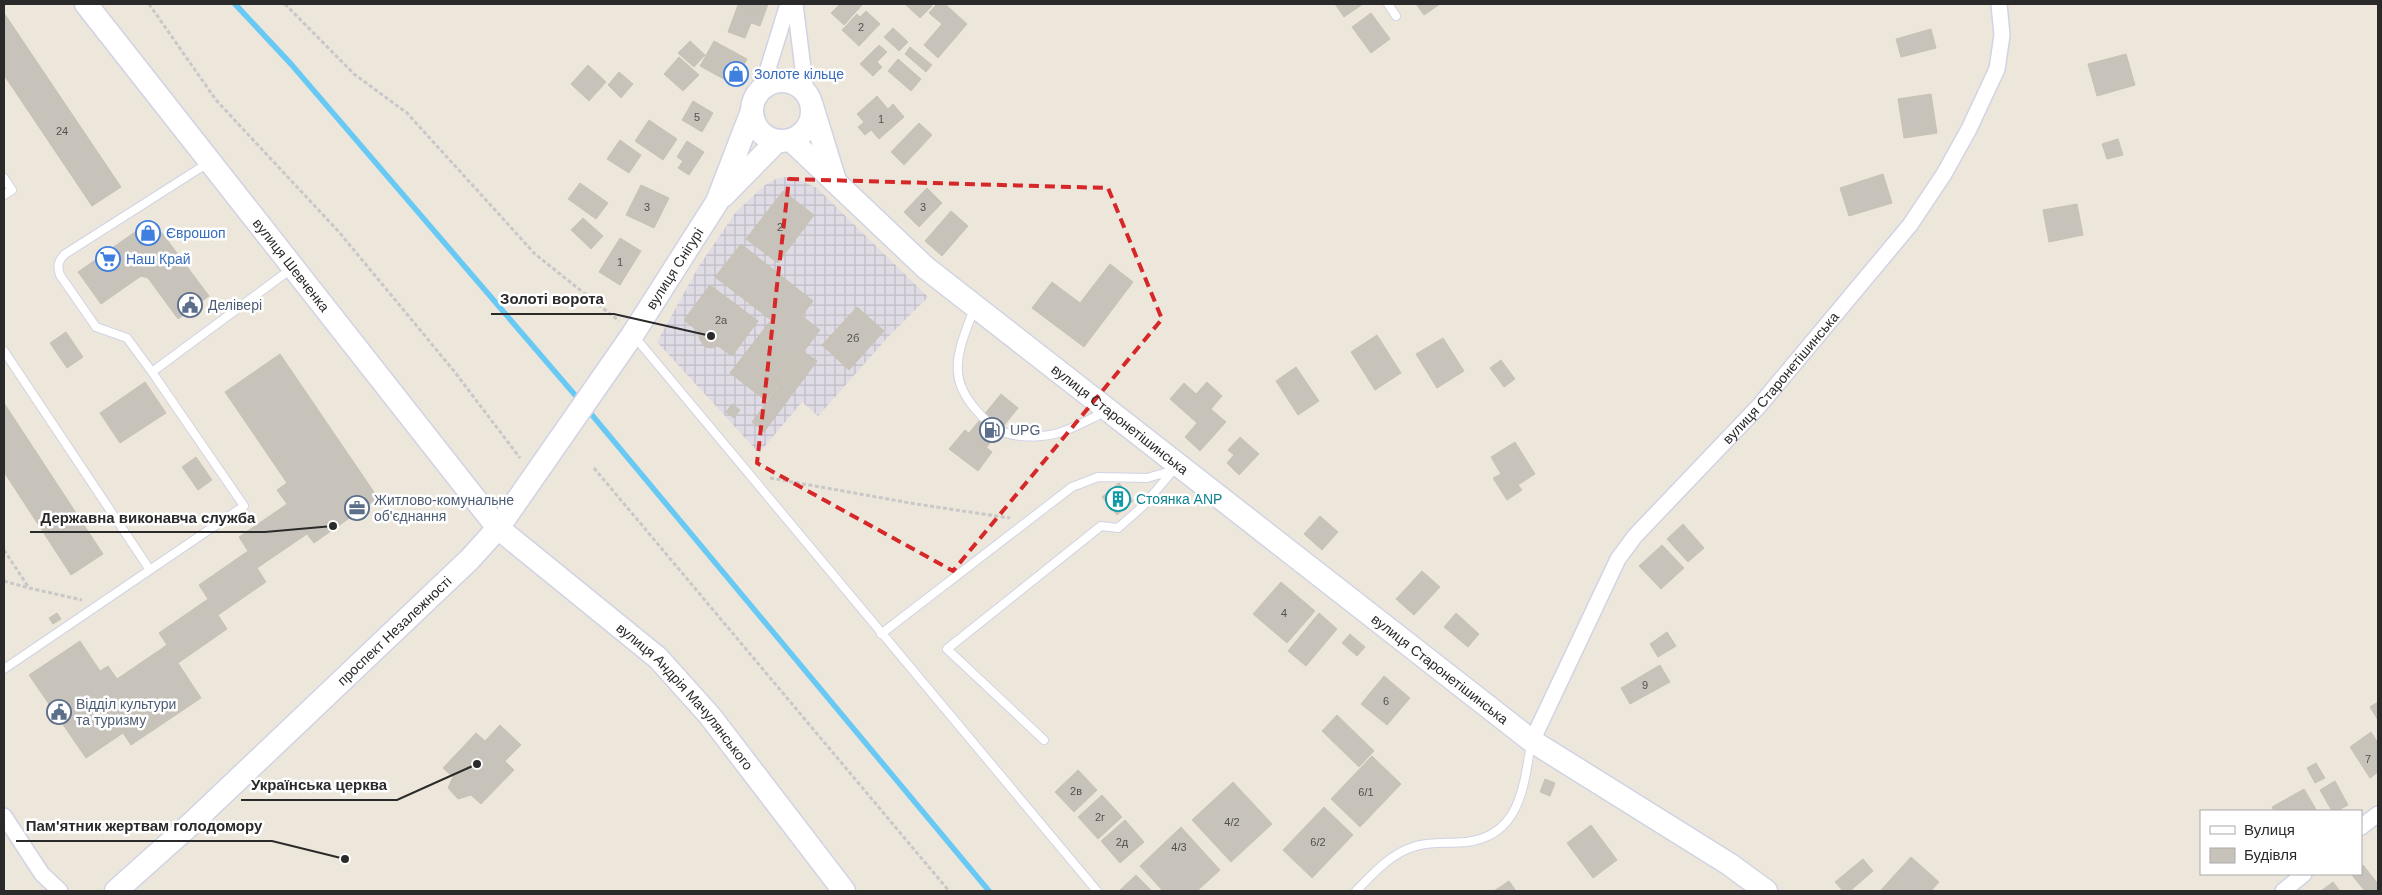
<svg xmlns="http://www.w3.org/2000/svg" width="2382" height="895" viewBox="0 0 2382 895" font-family="Helvetica,sans-serif">
<style>
.industrial{fill:url(#industrial-grid)}
.lines{fill:none;stroke-linecap:round;stroke-linejoin:round}
.stream{stroke:#68caf4;stroke-width:5.5}
.building{fill:#c8c3ba;stroke:#c8c2b4}
.lane-casing{stroke:#d0d3e4;stroke-width:10}
.street-casing{stroke:#d0d3e4;stroke-width:18}
.secondary-casing{stroke:#d0d3e4;stroke-width:25}
.path{stroke:#c8c8c8;stroke-width:3;stroke-dasharray:4 2.5;stroke-linecap:butt}
.lane{stroke:#fff;stroke-width:8}
.street{stroke:#fff;stroke-width:15}
.secondary{stroke:#fff;stroke-width:22}
.marked{fill:none;stroke:#d62828;stroke-width:4;stroke-dasharray:10 6;stroke-linejoin:round}
.labels{text-anchor:middle;dominant-baseline:central;stroke-width:5;stroke-linejoin:round;paint-order:stroke}
.number-label{font-size:11px;fill:#52504e}
.shop-label{font-size:14px;fill:#366cbe;stroke:#fff;text-anchor:start}
.street-label{font-size:14px;fill:#2a2a2a;stroke:#fff}
.service-label{font-size:14px;fill:#4e5e75;stroke:#fff;text-anchor:start}
.culture-label{font-size:14px;fill:#0d838f;stroke:#fff;text-anchor:start}
.leader{fill:none;stroke:#2a2a2a;stroke-width:2}
.callout-dot{fill:#2a2a2a;stroke:#fff;stroke-width:2}
.callout-label{font-size:15px;text-anchor:middle;font-weight:bold;fill:#2a2a2a;stroke:#fff;stroke-width:5;stroke-linejoin:round;paint-order:stroke}
</style>
<defs>
<pattern id="industrial-grid" width="8" height="8" patternUnits="userSpaceOnUse" patternTransform="scale(1.25)"><rect width="8" height="8" fill="#dfdce5"/><path d="M0 4h8M4 0v8" fill="none" stroke="#c0bdc5"/></pattern>
</defs>
<rect width="100%" height="100%" fill="#ede6db"/>
<!-- industrial -->
<path class="industrial" d="M790,176l27,12 111,109 -39,39 -71,80 -16,-14 -43,51 -102,-111 42,-76 37,-54 29,-27 11,-6z"/>
<g class="lines">
<!-- stream -->
<path class="stream" d="M235,4l56,60 290,338
M587,409l402,482"/>
</g>
<!-- building -->
<path class="building" d="M738,4h30l-4,11 -26,-10z
M840,4h23l-19,21 -13,-12z
M905,4h25l2,2 -12,12z
M937,4h8l22,20 -29,34 -14,-13 18,-21 -13,-11z
M1335,4h28l-19,13z
M1416,4h24l-16,11z
M738,5l26,10 -4,11 -9,-3 -6,15 -17,-6z
M866,11l14,13 -21,22 -17,-16 15,-16 3,3z
M4,13l117,174 -29,19 -88,-131z
M1371,13l19,26 -19,14 -19,-26z
M893,28l15,14 -9,9 -15,-14z
M1931,29l5,19 -35,9 -5,-18z
M690,41l15,14 -11,12 -16,-14z
M714,41l33,18 -14,25 -33,-18z
M879,45l8,7 -10,10 5,5 -9,9 -13,-12z
M910,47l22,18 -6,7 -21,-18z
M2126,54l9,31 -38,11 -9,-32z
M679,57l20,18 -16,16 -19,-17z
M898,59l23,20 -10,12 -23,-20z
M588,65l18,17 -17,19 -18,-17z
M619,72l14,12 -12,14 -13,-13z
M1931,94l6,39 -33,5 -6,-39z
M877,96l11,13 5,-5 11,13 -25,22 -8,-9 -6,5 -7,-8 6,-5 -7,-8z
M693,101l20,12 -11,19 -20,-12z
M649,120l28,19 -14,21 -28,-19z
M919,123l13,12 -28,30 -13,-13z
M2118,139l5,16 -16,4 -5,-15z
M620,140l21,15 -12,18 -22,-14z
M687,141l17,11 -15,23 -11,-7 5,-7 -6,-4z
M1883,174l9,29 -43,13 -9,-28z
M580,183l28,20 -12,16 -28,-20z
M641,185l28,13 -15,30 -28,-13z
M927,188l15,15 -23,24 -15,-15z
M783,191l31,24 -36,48 -32,-24z
M2077,204l6,31 -34,7 -6,-32z
M951,211l17,15 -26,30 -17,-15z
M583,218l20,18 -12,13 -20,-19z
M142,227l10,1 10,5 47,63 -31,23 -30,-41 -7,-2 -40,28 -23,-32z
M620,238l21,13 -21,34 -21,-13z
M741,244l72,57 -11,15 18,14 -54,71 -36,-28 41,-53 -56,-43z
M1110,264l23,18 -49,65 -52,-39 20,-26 28,21z
M710,285l48,36 -26,35 -14,-10 -7,2 -6,-1 -6,-9v-6l-15,-12z
M857,307l27,24 -35,39 -27,-25z
M66,332l17,25 -16,11 -17,-25z
M1377,335l24,38 -26,17 -24,-38z
M1443,338l21,33 -27,17 -21,-34z
M804,352l13,9 -53,71 -12,-10z
M280,354l98,144 -64,45 -7,-9 -50,34 9,14 -48,33 9,14 -49,34 23,35 -70,47 -8,-12 -37,25 -57,-83 51,-34 20,30 8,-5 9,13 50,-34 -8,-12 49,-34 -9,-14 49,-34 -9,-14 48,-33 -10,-14 10,-7 -62,-91z
M1501,360l14,19 -11,8 -14,-19z
M1296,367l23,34 -21,14 -22,-34z
M145,382l21,31 -46,30 -20,-30z
M1207,382l15,14 -11,13 15,13 -26,29 -15,-14 12,-14 -27,-24 14,-16 12,11z
M1001,394l17,14 -32,40 -17,-15z
M4,403l99,151 -32,21 -67,-103z
M732,404l8,6 -6,8 -8,-6z
M965,430l27,22 -14,19 -29,-22z
M1240,437l19,17 -20,21 -12,-12 7,-8 -6,-5z
M1515,442l20,32 -17,11 4,5 -15,10 -14,-22 8,-4 -10,-17z
M196,457l16,23 -14,10 -16,-23z
M1119,483l14,18 -16,14 -15,-18z
M1320,516l18,16 -16,18 -18,-16z
M1683,524l21,24 -16,14 -21,-23z
M1662,545l22,23 -23,21 -22,-23z
M1422,571l18,16 -26,28 -18,-16z
M1281,582l34,29 -28,32 -34,-29z
M57,613l4,6 -8,5 -4,-6z
M1319,613l18,16 -31,37 -18,-15z
M1456,613l23,21 -11,13 -24,-20z
M1667,632l9,14 -18,11 -8,-13z
M1350,634l15,13 -8,9 -15,-13z
M1660,665l10,17 -40,22 -9,-16z
M1384,676l26,22 -23,27 -26,-21z
M2378,702v18l-8,-13z
M1337,715l37,36 -15,16 -37,-36z
M500,725l21,20 -16,16 9,9 -33,34 -10,-9 -13,4 -10,-11 5,-11 -10,-9 33,-35 9,8z
M2371,732l7,11v29l-8,6 -20,-31z
M1372,756l29,28 -41,43 -29,-28z
M2316,763l9,15 -10,5 -8,-15z
M1078,770l19,20 -23,22 -19,-20z
M1545,779l10,4 -5,13 -10,-4z
M2335,781l13,24 -11,6h-5l-12,-21z
M1233,782l39,42 -41,38 -39,-42z
M2304,789l13,22h-43l-2,-4z
M1102,795l20,22 -24,22 -20,-22z
M1324,807l29,28 -41,43 -29,-28z
M1125,820l19,22 -24,21 -19,-22z
M1591,825l26,35 -24,18 -26,-35z
M1181,827l39,43 -23,21h-34l-23,-25z
M1911,857l28,25 -8,9h-49l-1,-1z
M1863,859l10,12 -23,20h-7l-8,-9z
M2363,865l15,19v7h-13l-14,-17h10z
M1136,875l16,16h-33z
M1509,881l7,10h-22z
M2333,882l7,9h-19z"/>
<g class="lines">
<defs>
<path id="lane" d="M1388,4l8,12
M208,163l-143,91c-7,7 -8,12 -5,21l36,52 31,11 25,34 139,-103
M4,178l8,12 -8,5
M974,309c-7,19 -18,43 -16,63 1,23 27,53 48,61 11,4 23,4 35,3 22,-1 44,-15 64,-24
M634,336l463,555
M4,351l146,219
M881,634l191,-147 26,-10 49,1 24,-7
M4,669l240,-163 -92,-134
M1044,740l-97,-91 154,-123 17,2 25,-22 33,-39
M1356,891c16,-16 34,-37 57,-44 17,-6 36,-3 53,-5 54,-6 58,-56 65,-99"/>
<g id="street">
<path d="M795,4l11,89"/>
<path d="M762,88l26,-84"/>
<path id="s1" d="M1532,741l86,-182 17,-23 124,-130 151,-181 34,-51 25,-45 28,-60 5,-34 -3,-31"/>
<path d="M4,816l38,58 18,17"/>
<path d="M2361,827l17,-13"/>
<path d="M2283,891l21,-17"/>
</g>
<g id="secondary">
<path id="s2" d="M86,4l412,524 160,130 52,58 134,175"/>
<circle cx="782" cy="111" r="30"/>
<path d="M812,106l23,75"/>
<path id="s3" d="M791,140l135,128 606,473 197,123 37,27"/>
<path d="M723,196l54,-55"/>
<path id="s4" d="M116,891l76,-68 278,-264 28,-31 135,-194 84,-132 35,-91"/>
</g>
</defs>
<!-- lane casing -->
<use href="#lane" class="lane-casing"/>
<!-- street casing -->
<use href="#street" class="street-casing"/>
<!-- secondary casing -->
<use href="#secondary" class="secondary-casing"/>
<!-- path -->
<path class="path" d="M149,4l67,96 123,132 115,139 66,87
M285,4l69,70 53,39 128,141 84,67
M594,468l355,423
M770,478l146,26 94,14
M4,550l25,38 53,12
M4,581l25,7"/>
<!-- lane -->
<use href="#lane" class="lane"/>
<!-- street -->
<use href="#street" class="street"/>
<!-- secondary -->
<use href="#secondary" class="secondary"/>
</g>
<!-- marked area -->
<path class="marked" d="M789,179l319,9 54,131 -209,252 -196,-108z"/>
<!-- icons -->
<defs>
<symbol id="shop-ring" viewBox="-11 -11 22 22"><circle r="9.5" fill="#fff" stroke="#3f7fe0" stroke-width="1.5"/><path d="M-5-2.5h2.3a2.7 3.5 0 0 1 5.4 0H5L5.5 6h-11ZM-1.5-2.5h3a1.5 2.3 0 0 0-3 0Z" fill="#3f7fe0"/></symbol>
<symbol id="supermarket-ring" viewBox="-11 -11 22 22"><circle r="9.5" fill="#fff" stroke="#3f7fe0" stroke-width="1.5"/><path d="M-6-5.5h2.5l.6 2H6L4.5 2H-2.5L-4.4-4H-6ZM-1.5 3.2a1.3 1.3 0 1 0 .1 0ZM3 3.2a1.3 1.3 0 1 0 .1 0Z" fill="#3f7fe0"/></symbol>
<symbol id="civic-ring" viewBox="-11 -11 22 22"><circle r="9.5" fill="#fff" stroke="#5c6f8a" stroke-width="1.5"/><path d="M-.6-6.5H3V-4.5H.6V-3L4-1V1h2V6H-6V1h2V-1L-.6-3ZM-1.2 2.5V6h2.4V2.5Z" fill="#5c6f8a"/></symbol>
<symbol id="fuel-ring" viewBox="-11 -11 22 22"><circle r="9.5" fill="#fff" stroke="#5c6f8a" stroke-width="1.5"/><path d="M-5.5-6h7V0h2V4h1.3V-2.5L3-4.5l.8-.8L6-3V5H2.5V1h-1V6h-7ZM-4.2-4.7v3.2H.2V-4.7Z" fill="#5c6f8a"/></symbol>
<symbol id="building-ring" viewBox="-11 -11 22 22"><circle r="9.5" fill="#fff" stroke="#0f9aa8" stroke-width="1.5"/><path d="M-4-6H4V6H1V3H-1V6H-4ZM-2.5-4.3h1.7v1.8h-1.7ZM.8-4.3h1.7v1.8H.8ZM-2.5-1h1.7V.8h-1.7ZM.8-1h1.7V.8H.8Z" fill="#0f9aa8"/></symbol>
<symbol id="office-ring" viewBox="-11 -11 22 22"><circle r="9.5" fill="#fff" stroke="#5c6f8a" stroke-width="1.5"/><path d="M-6-3h4V-5.5h4V-3h4V5H-6ZM-1-4.5V-3h2v-1.5ZM-6 0V1H6V0Z" fill="#5c6f8a"/></symbol>
</defs>
<g fill-rule="evenodd">
<use href="#shop-ring" x="722" y="60" width="28" height="28"/>
<use href="#shop-ring" x="134" y="219" width="28" height="28"/>
<use href="#supermarket-ring" x="94" y="245" width="28" height="28"/>
<use href="#civic-ring" x="176" y="291" width="28" height="28"/>
<use href="#fuel-ring" x="978" y="416" width="28" height="28"/>
<use href="#building-ring" x="1104" y="485" width="28" height="28"/>
<use href="#office-ring" x="343" y="494" width="28" height="28"/>
<use href="#civic-ring" x="45" y="698" width="28" height="28"/>
</g>
<g class="labels">
<!-- number labels -->
<g class="number-label">
<text x="861" y="27">2</text>
<text x="697" y="117">5</text>
<text x="881" y="119">1</text>
<text x="62" y="131">24</text>
<text x="647" y="207">3</text>
<text x="923" y="207">3</text>
<text x="780" y="227">2</text>
<text x="620" y="262">1</text>
<text x="721" y="320">2а</text>
<text x="853" y="338">2б</text>
<text x="1284" y="613">4</text>
<text x="1645" y="685">9</text>
<text x="1386" y="701">6</text>
<text x="2368" y="759">7</text>
<text x="1076" y="791">2в</text>
<text x="1366" y="792">6/1</text>
<text x="1100" y="817">2г</text>
<text x="1232" y="822">4/2</text>
<text x="1122" y="842">2д</text>
<text x="1318" y="842">6/2</text>
<text x="1179" y="847">4/3</text>
</g>
<!-- shop labels -->
<g class="shop-label">
<text x="754" y="74">Золоте кільце</text>
<text x="166" y="233">Єврошоп</text>
<text x="126" y="259">Наш Край</text>
</g>
<!-- street labels -->
<g class="street-label">
<text stroke="none"><textPath href="#s2" startOffset="332">вулиця Шевченка</textPath></text>
<text stroke="none"><textPath href="#s4" startOffset="841">вулиця Снігурі</textPath></text>
<text stroke="none"><textPath href="#s1" startOffset="445">вулиця Старонетішинська</textPath></text>
<text stroke="none"><textPath href="#s3" startOffset="432">вулиця Старонетішинська</textPath></text>
<text stroke="none"><textPath href="#s4" startOffset="381">проспект Незалежності</textPath></text>
<text stroke="none"><textPath href="#s3" startOffset="838">вулиця Старонетішинська</textPath></text>
<text stroke="none"><textPath href="#s2" startOffset="919">вулиця Андрія Мачулянського</textPath></text>
</g>
<!-- service labels -->
<g class="service-label">
<text x="208" y="305">Делівері</text>
<text x="1010" y="430">UPG</text>
<text x="374" y="500">Житлово-комунальне<tspan x="374" dy="16">об'єднання</tspan></text>
<text x="76" y="704">Відділ культури<tspan x="76" dy="16">та туризму</tspan></text>
</g>
<!-- culture labels -->
<g class="culture-label">
<text x="1136" y="499">Стоянка ANP</text>
</g>
</g>
<!-- callouts -->
<path class="leader" d="M711 336L614 314H491M333 526L265 532H30M477 764L397 800H241M345 859L272 841H16"/>
<g class="callout-dot">
<circle cx="711" cy="336" r="5"/>
<circle cx="333" cy="526" r="5"/>
<circle cx="477" cy="764" r="5"/>
<circle cx="345" cy="859" r="5"/>
</g>
<g class="callout-label">
<text x="552" y="304">Золоті ворота</text>
<text x="148" y="523">Державна виконавча служба</text>
<text x="319" y="790">Українська церква</text>
<text x="144" y="831">Пам'ятник жертвам голодомору</text>
</g>
<!-- border -->
<rect width="2382" height="895" fill="none" stroke="#2a2a2a" stroke-width="10"/>
<!-- legend -->
<rect x="2200" y="810" width="162" height="65" fill="#ffffff" stroke="#aaaaaa"/>
<rect x="2210" y="826" width="25" height="8" fill="#ffffff" stroke="#aaaaaa"/>
<text x="2244" y="835" font-size="15" fill="#2a2a2a">Вулиця</text>
<rect x="2210" y="848" width="25" height="15" fill="#c8c3ba" stroke="#aaaaaa"/>
<text x="2244" y="860" font-size="15" fill="#2a2a2a">Будівля</text>
</svg>
